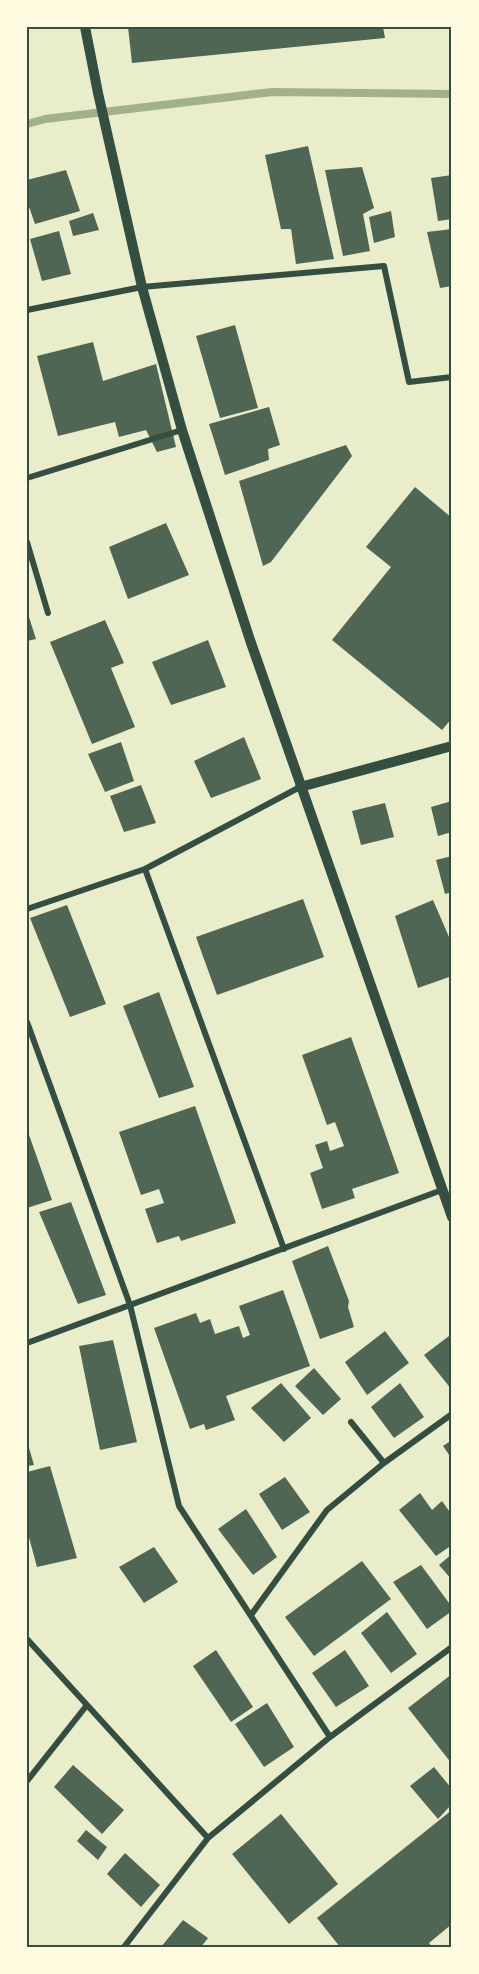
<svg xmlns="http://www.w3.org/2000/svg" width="479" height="1974" viewBox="0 0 479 1974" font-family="Lora,serif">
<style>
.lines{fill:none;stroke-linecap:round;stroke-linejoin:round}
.stream{stroke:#a3b18a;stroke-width:8}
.building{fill:#4f6655}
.minor{stroke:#344e41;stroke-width:6}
.tertiary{stroke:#344e41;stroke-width:10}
.neatline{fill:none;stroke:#344e41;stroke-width:2}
</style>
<rect width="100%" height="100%" fill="#e9edc9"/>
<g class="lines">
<!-- stream -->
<path class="stream" d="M27,124l18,-5 227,-27 180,2"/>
</g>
<!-- building -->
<path class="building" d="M128,27h255l2,11 -253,25z
M308,146l26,113 -38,5 -5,-35h-10l-16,-74z
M362,167l12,41 -11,6 7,37 -27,5 -18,-86z
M66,170l14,41 -45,13 -8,-23v-21z
M452,175v44l-14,2 -7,-43z
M391,211l4,26 -21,6 -5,-26z
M93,213l6,17 -26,6 -4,-15z
M452,229v57l-12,2 -13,-56z
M59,231l12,43 -29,7 -12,-42z
M235,325l23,83 -38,10 -24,-82z
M93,342l10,39 53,-17 20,83 -19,5 -11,-22 -27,7 -4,-15 -57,14 -21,-80z
M269,407l11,38 -12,4 1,11 -44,15 -16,-51z
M346,445l6,11 -81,106 -8,4 -24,-85z
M415,487l37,31v200l-10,12 -110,-90 59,-73 -25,-20z
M166,523l23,52 -61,24 -19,-52z
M27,611l9,28 -9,2z
M105,620l19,43 -13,5 24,59 -43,17 -42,-102z
M208,640l18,47 -55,18 -19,-43z
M244,737l17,42 -50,19 -17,-37z
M121,742l13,39 -29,11 -17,-38z
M141,785l15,38 -32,9 -14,-36z
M452,801v31l-14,4 -7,-29z
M385,803l9,34 -33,8 -9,-34z
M452,856v36l-7,2 -9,-34z
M303,899l21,58 -107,38 -21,-58z
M433,900l19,44v32l-34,12 -23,-72z
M67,905l39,99 -36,13 -40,-99z
M159,992l35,95 -35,11 -36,-92z
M351,1037l48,136 -47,16 3,9 -33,11 -12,-36 13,-5 -8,-23 12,-4 3,10 14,-5 -9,-24 -8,3 -25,-70z
M195,1106l41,117 -55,18 -2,-5 -22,7 -12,-34 19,-6 -5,-14 -18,6 -22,-63z
M27,1129l25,71 -25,8z
M71,1202l35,93 -28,9 -39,-92z
M328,1246l21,55 -1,6 6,20 -34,12 -28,-78z
M283,1290l27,76 -84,30 9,24 -29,10 -2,-6 -14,5 -36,-101 42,-15 4,10 10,-4 5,15 24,-8 4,12 7,-3 -11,-29z
M385,1331l24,32 -42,32 -22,-33z
M449,1336l3,4v50l-28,-35z
M113,1340l24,102 -37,8 -21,-104z
M314,1368l27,31 -18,16 -28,-29z
M281,1383l30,35 -27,24 -33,-34z
M400,1383l24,34 -30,21 -23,-31z
M452,1440v19l-9,-13z
M27,1441l7,24 -7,1z
M50,1466l27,92 -40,9 -10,-37v-58z
M285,1477l25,35 -28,18 -23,-36z
M420,1493l12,17 10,-9 10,14v30l-16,11 -37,-46z
M246,1509l31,48 -24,18 -35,-46z
M154,1547l24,35 -34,21 -25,-36z
M452,1554v26l-13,-15z
M362,1561l29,38 -77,57 -29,-39z
M421,1565l31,42v4l-25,18 -34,-47z
M387,1612l30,42 -26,19 -30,-40z
M216,1650l37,57 -22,15 -38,-56z
M345,1650l24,36 -33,21 -24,-34z
M452,1674v90l-44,-56z
M267,1703l27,44 -30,20 -29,-43z
M73,1765l51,45 -22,24 -48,-47z
M434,1767l18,22v15l-14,15 -28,-33z
M452,1810v114l-23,19 3,4h-92l-23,-29z
M281,1814l57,70 -49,40 -57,-70z
M86,1830l21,17 -9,13 -21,-19z
M125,1853l35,32 -19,22 -34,-33z
M183,1920l25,18 -7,9h-40z"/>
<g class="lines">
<!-- minor -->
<path class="minor" d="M27,310l115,-23 242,-21 25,116 43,-5
M27,478l155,-48
M27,542l21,71
M145,869l139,380
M27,909l118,-40 155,-82
M27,1022l103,283 49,201 151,231
M27,1343l415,-153
M351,1422l33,41
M251,1615l76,-105 57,-47 68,-49
M27,1639l181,199
M27,1781l60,-76
M124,1947l84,-109 122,-101 122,-90"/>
<!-- tertiary -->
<path class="tertiary" d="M85,27l13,66 44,194 40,143 68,210 202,577
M300,787l152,-41"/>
</g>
<!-- border -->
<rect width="479" height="1974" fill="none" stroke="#fefae0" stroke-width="57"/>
<rect x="28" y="28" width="422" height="1918" class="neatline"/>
</svg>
